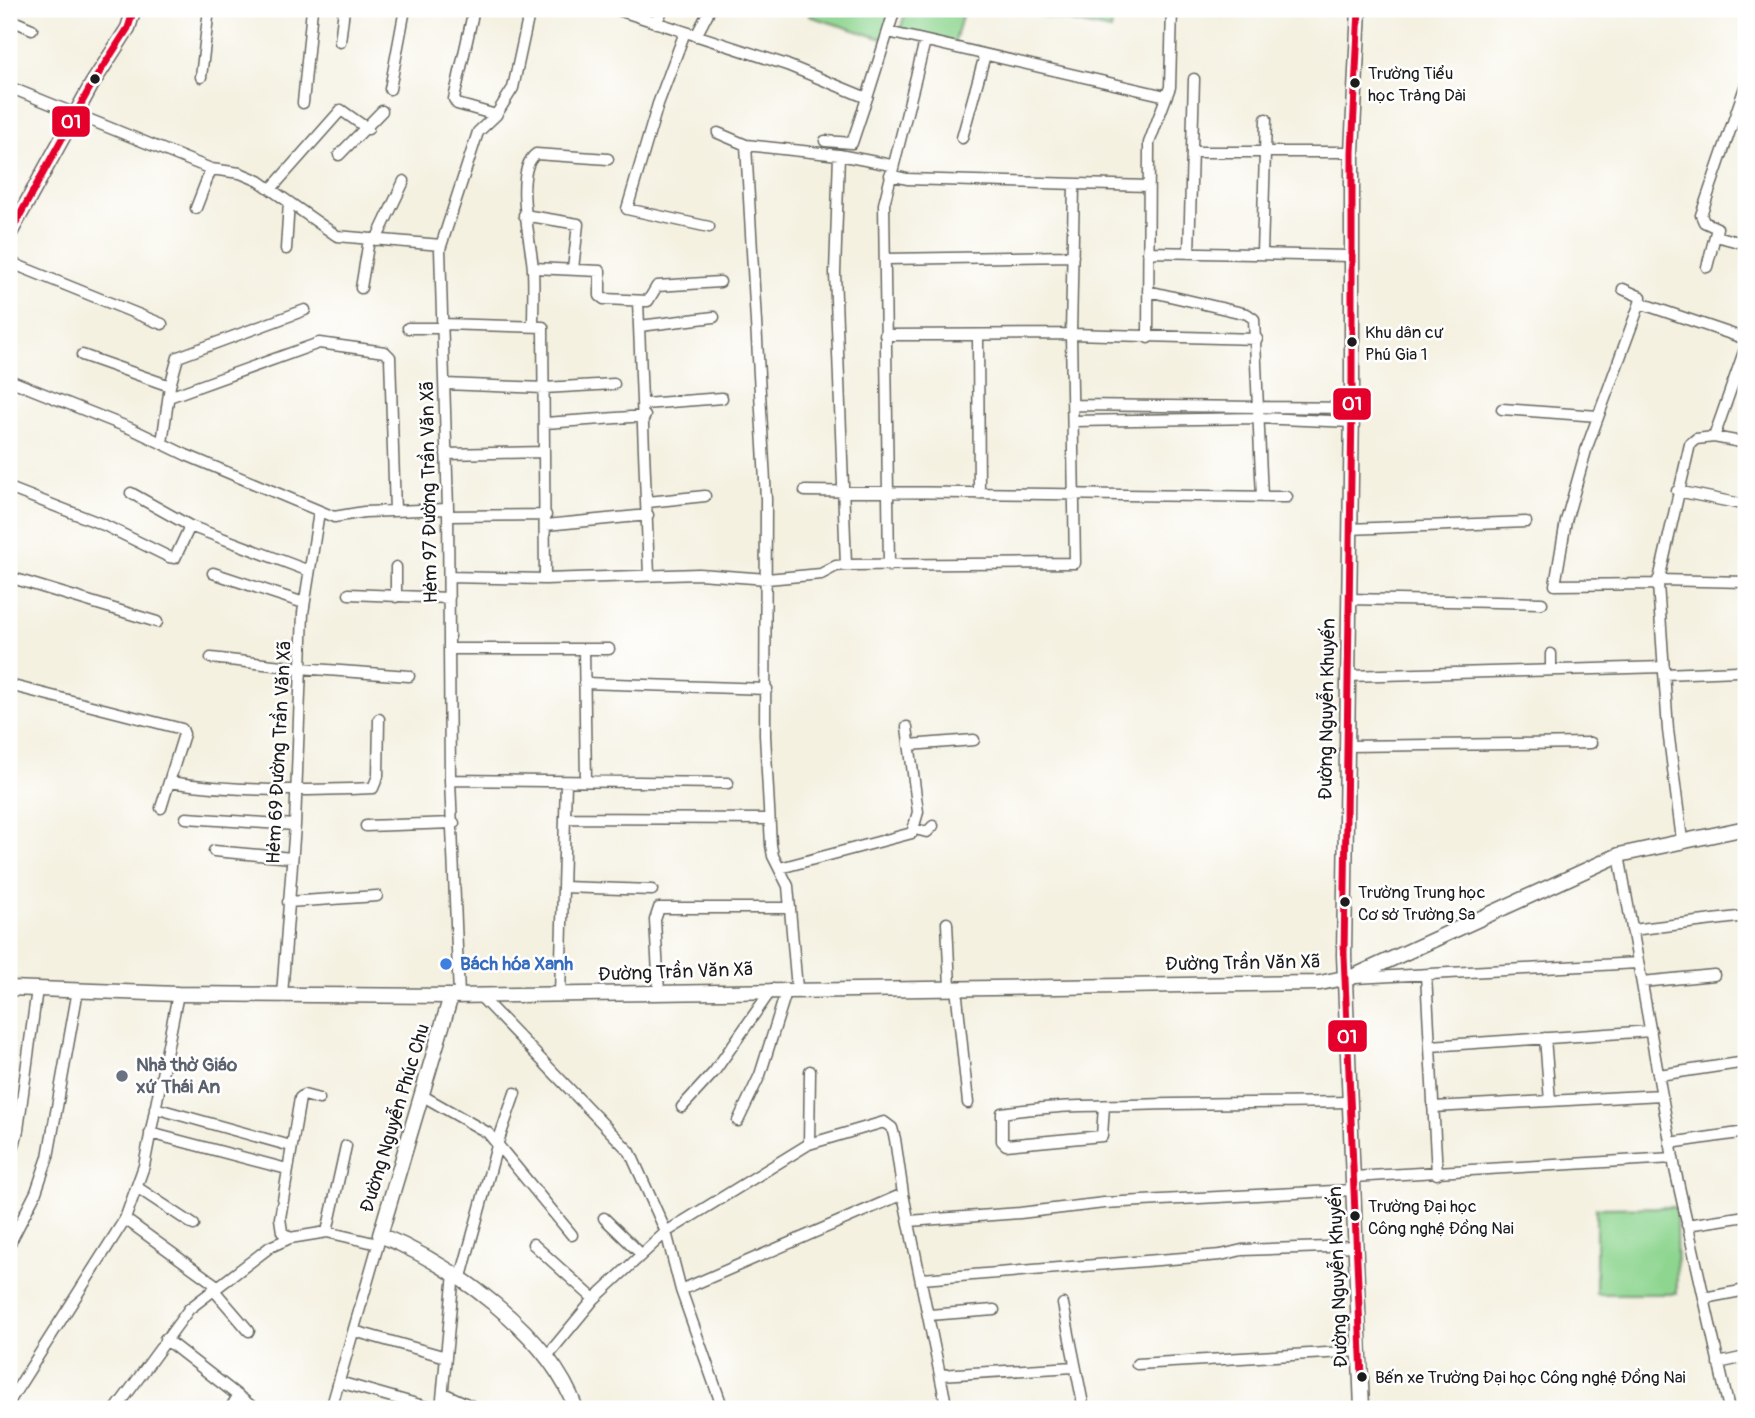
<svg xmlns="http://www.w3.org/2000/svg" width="1755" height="1418" viewBox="0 0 1755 1418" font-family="Pangolin,sans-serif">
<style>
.green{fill:#8ed590;stroke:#557856;stroke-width:2}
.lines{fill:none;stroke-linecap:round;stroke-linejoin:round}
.minor-casing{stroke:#686761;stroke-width:13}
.tertiary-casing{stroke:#686761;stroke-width:17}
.minor{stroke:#fff;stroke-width:10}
.tertiary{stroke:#fff;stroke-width:14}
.bus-1-casing{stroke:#fff;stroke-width:12}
.bus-1{stroke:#e4002b;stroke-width:7}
.bus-dot{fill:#1c1c1c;stroke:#fff;stroke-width:2.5}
.shop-dot{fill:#3f7fe0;stroke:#fff;stroke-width:2.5}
.worship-dot{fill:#6b7280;stroke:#fff;stroke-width:2.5}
.labels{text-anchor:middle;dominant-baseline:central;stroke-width:5;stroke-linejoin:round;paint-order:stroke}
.bus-label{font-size:17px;fill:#1c1c1c;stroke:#fff;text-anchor:start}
.street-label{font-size:19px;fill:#1c1c1c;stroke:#fff}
.shop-label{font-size:19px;font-weight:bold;fill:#366cbe;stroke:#fff;text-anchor:start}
.worship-label{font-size:19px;font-weight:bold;fill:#5b616d;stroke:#fff;text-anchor:start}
.line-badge{stroke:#fff;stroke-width:2.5}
.badge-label{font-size:19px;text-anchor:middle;font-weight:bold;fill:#fff}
</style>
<rect width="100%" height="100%" fill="#fff"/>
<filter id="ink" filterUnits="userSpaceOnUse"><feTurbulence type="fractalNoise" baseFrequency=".0143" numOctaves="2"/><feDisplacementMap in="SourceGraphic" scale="14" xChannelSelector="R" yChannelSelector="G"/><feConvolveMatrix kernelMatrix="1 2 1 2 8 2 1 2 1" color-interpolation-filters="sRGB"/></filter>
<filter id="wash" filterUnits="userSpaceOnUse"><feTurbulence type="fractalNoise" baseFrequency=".00686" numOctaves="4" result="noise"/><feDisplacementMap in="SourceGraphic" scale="28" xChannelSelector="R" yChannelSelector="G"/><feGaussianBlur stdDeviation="1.57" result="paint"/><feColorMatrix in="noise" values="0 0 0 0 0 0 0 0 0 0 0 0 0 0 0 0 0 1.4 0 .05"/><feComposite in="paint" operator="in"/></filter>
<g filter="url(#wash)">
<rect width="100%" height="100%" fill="#f4f1e1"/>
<!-- green -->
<path class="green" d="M811,9h81l-9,30 -74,-23z
M906,9h58l-10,36 -54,-14z
M1010,9h104l-3,21z
M1676,1207l1,87h-81v-86z"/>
</g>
<g filter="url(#ink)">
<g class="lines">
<defs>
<path id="minor" d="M474,9l-20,90 3,5 39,11
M615,9l172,56 80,33 28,-89
M9,19l23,10
M656,23l7,-14
M685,32l-27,72 -31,105 82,18
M888,32l278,64
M696,36l14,-27
M340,42l4,-33
M201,77l8,-68
M9,87l202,82 29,4 19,8 78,55 104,9
M390,89l15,-80
M303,103l9,-94
M718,133l28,12 20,354 -1,236 6,110 2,11 15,30 9,103
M962,138l23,-83
M825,141l27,2 15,-45
M746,145l93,10 52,10
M1193,152h159
M339,155l43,-44
M839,155l-4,118 11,292
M890,175l17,4 241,7
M271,189l70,-79 27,19
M196,208l15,-39
M524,215l54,9 -5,45
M1716,236l30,8
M376,240l28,-59
M286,249l3,-47
M1148,252l203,4
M1189,253l5,-174
M1262,253l4,-134
M886,259l187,-3
M9,262l153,62
M1707,267l10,-39 -13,-6 -3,-7 45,-131
M533,268l67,3v25l4,3 44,2 9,-15 63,-4
M361,288l8,-48
M1623,289l18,8 -1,6 -53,144 -21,74 -11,64 103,-1
M1148,291l99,23 7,5 8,178
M638,301l11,274
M1640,303l106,36
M442,324l101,3 2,252
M533,325c0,-19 1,-37 0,-55 -1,-25 -21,-99 3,-116l72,5
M640,326l74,-9
M408,328h35
M885,335l186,-1 186,5
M978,336l1,158
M1148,338l1,-195 21,-56 2,-78
M82,355l88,31
M9,380l123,49 54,26 148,62 30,-5 84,-3
M445,384l99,4 70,-4
M169,397l150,-54 66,9 5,5 5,154
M644,404l78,-6
M1073,405l279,3
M1502,409l96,7
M1074,421l185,-3 93,4
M545,423l100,-7
M1714,437l32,6
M162,443l8,-57 8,-29 127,-47
M446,454l98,-2
M9,488l95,37 65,32 6,1 15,-32 119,45
M805,491l482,6
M1677,491l69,14
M131,493l59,33
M648,502l57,-6
M448,516l98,-1
M546,525l102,-10
M1349,529l177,-7
M889,566l-5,-362 41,-163
M396,567v30
M213,573l91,30
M9,577l148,45
M449,577l96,2 154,-5 68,5 54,-5 15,-8 10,-1 229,-2 -4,-229 3,-149
M1658,580l88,2
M349,594l100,4
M1348,599l194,4
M450,649h159
M584,649l2,132
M211,658l89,10 109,8
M1551,670v-16
M1664,674l74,-3
M1347,676l317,-9
M584,683l183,6
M9,685l173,44 2,5 -15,48c68,10 135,9 204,6l5,-12 1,-57
M909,745l65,-5
M1346,746l245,-3
M450,780l278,3
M161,808l8,-26
M186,818l109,7
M565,818l204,1
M366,826l88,-3
M915,829l12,3 6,-6
M1682,840l-14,-110 -10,-146 32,-140 6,-5 18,-2 32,-91
M214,851l78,7
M1619,855l56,314 54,240
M780,868l132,-35 6,-21 -11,-85
M563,887l89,3
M288,902l89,-6
M947,923l3,64
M1632,930l114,-14
M1426,975l11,199
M1355,978l283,-15
M1642,982l72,-7
M956,987l12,116
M659,992l-4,-72 4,-12h131
M282,995l13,-170 8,-212 16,-101
M560,995l6,-213
M459,996l-9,-216 -2,-271 -8,-260 38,-117 18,-17 17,-27 17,-79
M480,996l150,156 36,80 15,58 42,119
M1545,1038l5,63
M1430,1046l221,-15
M1659,1075l87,-13
M423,1096l65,37 84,102
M1104,1106l-2,30 -96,9 -4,-4v-28c41,-7 85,-7 127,-8 74,-2 147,-2 221,-3
M682,1107l32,-35 58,-83
M1433,1107l229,-12
M155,1108l136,38
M738,1121l22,-46 27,-86
M150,1133l137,36
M1670,1143l76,-11
M809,1144l1,-73
M9,1166l9,-36 19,-141
M1353,1177l320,-19
M138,1188l56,37
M604,1218l37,36
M125,1219l91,66
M909,1221l111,-8 84,-10 249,-13
M1687,1225l59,-9
M327,1232l19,-86
M290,1238l-8,-6 -2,-14 20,-120 4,-3 15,4
M533,1244l61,55
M9,1245l27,-53 12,-35 30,-167
M461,1277l37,-135 17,-49
M922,1279l299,-24 21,-5 114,-4
M213,1289l36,42
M681,1290l222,-96
M1704,1298l42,-8
M1063,1304l21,105
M929,1315l65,-5
M354,1331l92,26
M165,1339l90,70
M547,1356l47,-57 72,-67 143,-88 75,-22 8,6 3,11 8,55 44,215
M1718,1363l28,-6
M1137,1364l224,-13
M940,1375l134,-8
M339,1382l95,27
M443,1393l35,16
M9,1402l116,-183 19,-53 34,-172
M116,1409l73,-100 81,-62 20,-9 37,-6 51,12
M230,1409l8,-13
M331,1409l49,-171
M441,1409l13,-136"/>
<path id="tertiary" d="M1359,9l-7,143v256l-8,547 18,454
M9,235l83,-151 36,-56 6,-19
M1350,978l269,-123 127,-27
M9,988l169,6 273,2 869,-13 24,-5
M451,996l-71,239c73,30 169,98 196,174"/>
</defs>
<!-- minor casing -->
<use href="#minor" class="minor-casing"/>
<!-- tertiary casing -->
<use href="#tertiary" class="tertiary-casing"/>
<!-- minor -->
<use href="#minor" class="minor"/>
<!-- tertiary -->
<use href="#tertiary" class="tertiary"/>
<defs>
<path id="bus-1" d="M1359,9l-7,143v256l-8,547 18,423
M9,235l83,-151 36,-56 6,-19"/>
</defs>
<!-- bus-1 casing -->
<use href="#bus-1" class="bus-1-casing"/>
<!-- bus-1 -->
<use href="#bus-1" class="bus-1"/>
</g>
</g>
<!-- markers -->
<g class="bus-dot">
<circle cx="95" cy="79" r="6"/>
<circle cx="1355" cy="83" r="6"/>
<circle cx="1352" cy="342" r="6"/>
<circle cx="1345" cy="902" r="6"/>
<circle cx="1355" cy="1216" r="6"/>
<circle cx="1362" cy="1377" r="6"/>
</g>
<circle class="shop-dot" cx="446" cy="964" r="7"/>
<circle class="worship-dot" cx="122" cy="1076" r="7"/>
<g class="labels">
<!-- bus labels -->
<g class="bus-label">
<text x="1368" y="73">Trường Tiểu<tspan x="1368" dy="22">học Trảng Dài</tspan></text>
<text x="1365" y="332">Khu dân cư<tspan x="1365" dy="22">Phú Gia 1</tspan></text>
<text x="1358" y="892">Trường Trung học<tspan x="1358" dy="22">Cơ sở Trường Sa</tspan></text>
<text x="1368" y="1206">Trường Đại học<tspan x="1368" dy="22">Công nghệ Đồng Nai</tspan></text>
<text x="1375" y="1377">Bến xe Trường Đại học Công nghệ Đồng Nai</text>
</g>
<!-- street labels -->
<g class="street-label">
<text transform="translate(429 492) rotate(-91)">Hẻm 97 Đường Trần Văn Xã</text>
<text transform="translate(1327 709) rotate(-89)">Đường Nguyễn Khuyến</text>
<text transform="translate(279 752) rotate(-87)">Hẻm 69 Đường Trần Văn Xã</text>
<text transform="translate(1243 963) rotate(-1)">Đường Trần Văn Xã</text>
<text transform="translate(676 972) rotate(-2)">Đường Trần Văn Xã</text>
<text transform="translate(395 1118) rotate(-73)">Đường Nguyễn Phúc Chu</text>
<text transform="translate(1338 1277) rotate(-92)">Đường Nguyễn Khuyến</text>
</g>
<!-- shop labels -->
<g class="shop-label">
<text x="460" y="964">Bách hóa Xanh</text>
</g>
<!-- worship labels -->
<g class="worship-label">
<text x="136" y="1065">Nhà thờ Giáo<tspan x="136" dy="22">xứ Thái An</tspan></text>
</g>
</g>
<g class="line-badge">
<rect x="51" y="105" width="40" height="33" rx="7" fill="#e4002b"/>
<rect x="1332" y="387" width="40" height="34" rx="7" fill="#e4002b"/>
<rect x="1327" y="1019" width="41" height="34" rx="7" fill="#e4002b"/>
</g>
<g class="badge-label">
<text x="71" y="128">01</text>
<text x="1352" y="410">01</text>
<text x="1347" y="1043">01</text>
</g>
<!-- margin -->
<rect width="1755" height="1418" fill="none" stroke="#fff" stroke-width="35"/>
</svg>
